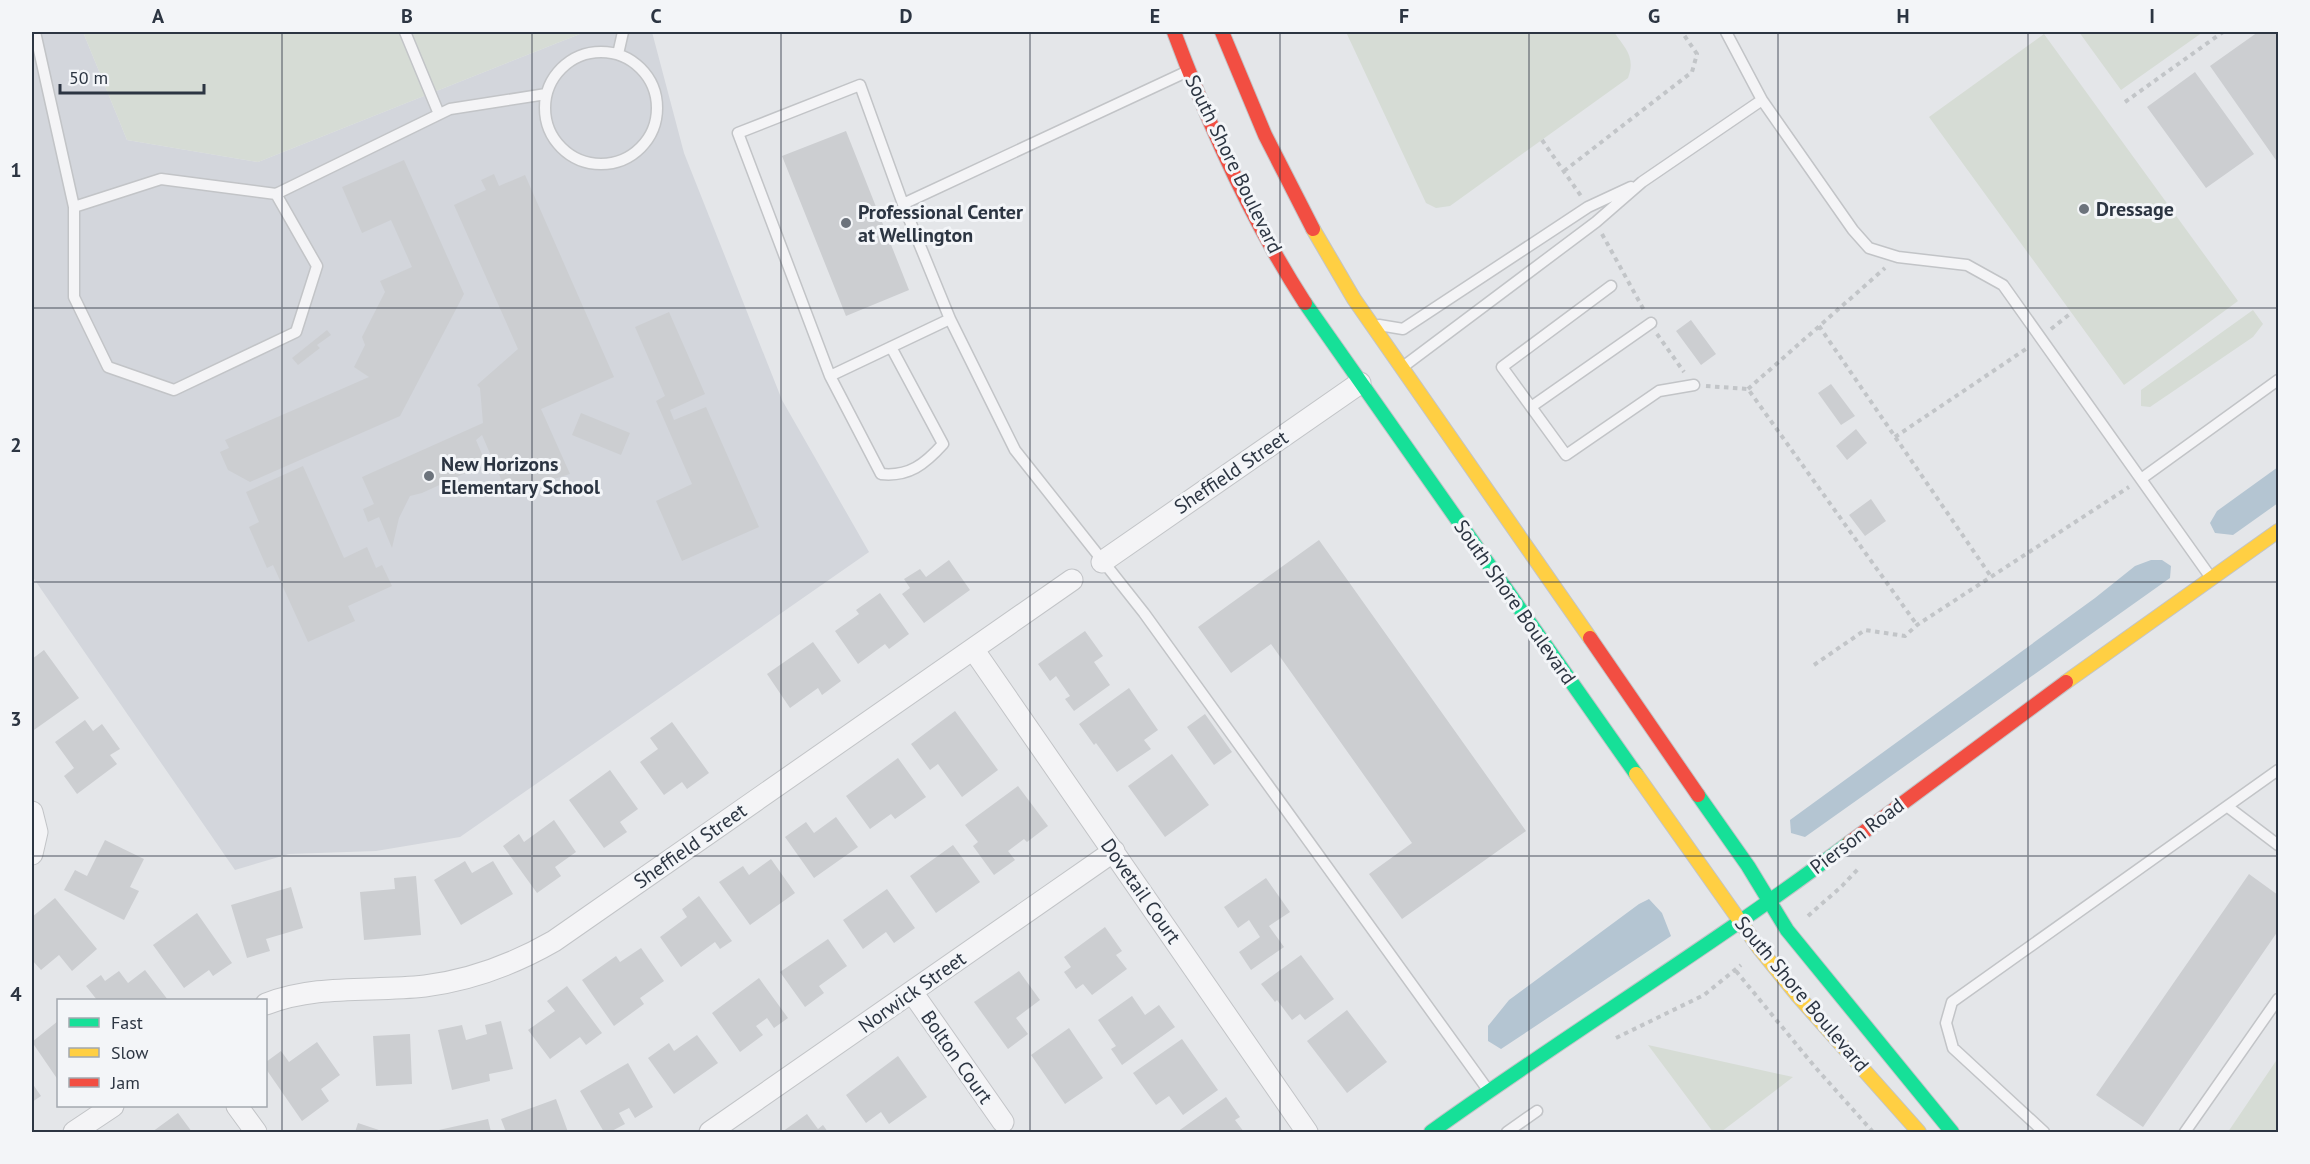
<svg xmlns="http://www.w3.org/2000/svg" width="2310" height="1164" viewBox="0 0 2310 1164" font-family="'PT Sans',sans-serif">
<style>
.built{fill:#d3d6dc}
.green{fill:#d6dcd5}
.water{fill:#b4c5d2}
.building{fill:#ccced1}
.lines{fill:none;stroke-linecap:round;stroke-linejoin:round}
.lane-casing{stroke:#c2c4c7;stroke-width:13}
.street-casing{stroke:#c2c4c7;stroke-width:23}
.fast-casing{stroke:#c2c4c7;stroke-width:16}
.slow-casing{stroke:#c2c4c7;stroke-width:16}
.jam-casing{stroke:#c2c4c7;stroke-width:16}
.path{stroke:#c2c5c8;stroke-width:4;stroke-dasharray:4.5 4.5;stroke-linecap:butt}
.lane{stroke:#f4f4f6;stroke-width:10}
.street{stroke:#f4f4f6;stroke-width:21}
.fast{stroke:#16e098;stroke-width:14}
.slow{stroke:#ffcf43;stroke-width:14}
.jam{stroke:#f24e42;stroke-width:14}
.grid{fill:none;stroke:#2c3542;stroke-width:1.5;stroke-opacity:0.55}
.poi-dot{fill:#6c737c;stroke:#f3f5f8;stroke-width:2}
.labels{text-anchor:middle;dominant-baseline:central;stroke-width:6;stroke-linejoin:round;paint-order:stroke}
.street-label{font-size:20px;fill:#2c3542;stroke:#f3f5f8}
.poi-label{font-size:20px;font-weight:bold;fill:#2c3542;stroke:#f3f5f8;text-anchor:start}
.neatline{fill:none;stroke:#2c3542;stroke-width:2}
.grid-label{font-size:20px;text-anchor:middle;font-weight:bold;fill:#2c3542}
</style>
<rect width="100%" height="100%" fill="#e4e6e9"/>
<!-- built -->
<path class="built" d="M32,32h51l44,108 131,22 327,-130h67l32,121 98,247 87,152 -409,285 -84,14 -87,3 -54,16 -203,-294z"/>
<!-- green -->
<path class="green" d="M83,32h502l-327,130 -131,-22z
M1346,32h268c11,16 22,25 14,46l-178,128 -14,2 -10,-5z
M2079,32h124l-82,58z
M2044,34l194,267 -114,84 -195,-268z
M2253,310l10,14 -10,13 -103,70 -9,-1v-16z
M1648,1045l145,32 -72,55h-8z
M2278,1058v74h-50z"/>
<!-- water -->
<path class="water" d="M2278,467v36l-45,32 -18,-2 -5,-10 7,-12z
M2151,560h11l9,6 -1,12 -365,259 -14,-4 -1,-13 305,-222 40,-32z
M1649,899l13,14 9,23 -170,113 -13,-8v-15l21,-26 130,-96z"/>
<!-- building -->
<path class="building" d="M2258,32h20v131l-68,-97z
M2195,72l59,82 -48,34 -59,-81z
M846,131l63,159 -63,26 -64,-160z
M404,160l60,134 -64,122 -150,66 -22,-12 -8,-18 9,-4 -4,-8 144,-63 -15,-10 11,-22 -3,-8 23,-45 -5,-11 32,-14 -21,-47 -29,13 -20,-46z
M494,174l5,12 26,-11 89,202 -73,32 29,65 -63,19 -25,-58 -6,5 8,19 -14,12 -48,22 -12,3 -11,22 -7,30 -13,-31 -11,5 -5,-13 11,-5 -12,-27 121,-54 -3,-35 -3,-3 41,-36 -64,-144 32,-15 -5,-10z
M669,312l36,82 -35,16 4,10 32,-13 53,120 -77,34 -26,-60 36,-17 -36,-83 9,-5 -30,-69z
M1691,320l25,34 -15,11 -25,-34z
M327,330l4,5 -14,10 3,3 -22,17 -6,-7z
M1831,384l24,32 -14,9 -23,-32z
M581,413l49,20 -9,22 -49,-20z
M1856,429l11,14 -20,17 -11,-14z
M303,466l41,92 23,-11 9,21 6,-3 10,21 -44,20 7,15 -47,21 -35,-77 -6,3 -18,-41 10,-5 -13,-30z
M1871,499l15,22 -21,15 -16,-21z
M1319,540l207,291 -124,88 -33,-45 43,-31 -141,-199 -40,29 -33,-46z
M949,560l21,30 -46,33 -22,-29 8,-6 -6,-9 16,-10 6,8z
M880,593l29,41 -20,15 -4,-5 -27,20 -23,-33 24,-17 -3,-4z
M1085,631l18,25 -9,6 16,23 -36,26 -9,-12 5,-3 -14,-20 -6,5 -12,-17z
M813,642l28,39 -19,14 -4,-7 -28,20 -23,-34z
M44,650l35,48 -45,32 -2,-3v-68z
M1129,688l29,42 -14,10 7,9 -34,23 -21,-29 -2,2 -15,-21z
M955,711l43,59 -36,27 -24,-33 -8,6 -19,-26z
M1205,714l27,38 -18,13 -27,-38z
M85,720l8,11 9,-7 18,25 -10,6 7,9 -40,30 -13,-18 10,-8 -19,-26z
M672,722l37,51 -22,16 -5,-7 -18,13 -24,-33 18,-13 -8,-11z
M1172,754l37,51 -44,32 -37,-51z
M898,758l28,39 -31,22 -4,-5 -21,15 -24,-33z
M610,770l28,39 -18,13 7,10 -23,16 -35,-48z
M1018,786l30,40 -21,16 -3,-3 -16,12 7,9 -21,15 -21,-29 5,-4 -13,-17z
M836,817l22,30 -44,31 -29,-41 21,-15 8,11z
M554,820l22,32 -21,15 6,9 -24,17 -34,-47 16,-12 5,8z
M105,840l39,19 -14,28 9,4 -15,29 -60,-30 11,-20 12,6z
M953,845l27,37 -44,31 -26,-37z
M771,859l24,34 -45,32 -31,-43 24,-16 6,9z
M465,861l7,12 21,-12 20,33 -52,31 -27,-45z
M2249,874l29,21v36l-135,196 -47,-32z
M416,876l5,59 -57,5 -4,-48 35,-3 -1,-11z
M1266,878l24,34 -21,14 15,21 -33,23 -12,-18 21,-15 -11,-17 -11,8 -14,-21z
M291,887l12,41 -37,11 4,12 -23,7 -16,-53z
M887,889l28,39 -21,15 -8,-11 -23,17 -20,-29z
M699,896l33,45 -12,8 -5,-7 -34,25 -21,-30 27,-20 -5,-8z
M55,898l42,51 -25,22 -13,-16 -18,15 -9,-10v-43z
M197,913l35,50 -19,13 -4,-6 -25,18 -31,-43z
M1105,927l17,24 -6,4 11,14 -35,26 -9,-11 -7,5 -12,-17 7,-5 -7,-10z
M828,939l19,27 -28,20 5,7 -19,14 -25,-35z
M641,948l23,33 -24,17 4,6 -30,22 -32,-46 34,-24 4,6z
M1301,955l33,44 -29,21 -5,-6 -8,6 -15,-20 -2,2 -14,-18z
M145,970l23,30h-71l-11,-14 15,-11 4,6 14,-10 9,12z
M1019,971l21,29 -24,18 12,16 -20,15 -34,-47z
M759,978l29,40 -14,10 -7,-10 -11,8 7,9 -23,17 -28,-39z
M567,986l35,47 -16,12 -6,-8 -30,22 -22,-29 27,-19 -8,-10z
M1132,996l13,19 14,-10 16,22 -53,38 -11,-16 5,-3 -18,-26z
M1347,1010l40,52 -40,31 -40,-52z
M58,1021v59l-26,-38z
M501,1021l12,48 -24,5 1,7 -38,9 -14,-60 24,-5 4,15 21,-6 -2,-9z
M1069,1028l34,50 -38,26 -34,-49z
M410,1034l2,50 -36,2 -3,-50z
M697,1035l21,28 -44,31 -26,-36 21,-15 5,8z
M1182,1039l36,51 -35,25 -14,-19 -13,9 -23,-32z
M317,1042l23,33 -19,14 8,12 -27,20 -36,-52v-7l15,-11 8,11z
M898,1056l29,41 -38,27 -8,-12 -15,11 -20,-28z
M628,1063l25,44 -18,11 -6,-10 -10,5 6,11 -15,8h-6l-24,-41z
M32,1083l9,13 -9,6z
M1226,1097l14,20 -5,3 9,12h-67z
M556,1099l12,33h-62l-5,-13z
M178,1113l14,19h-40z
M807,1114l11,15 5,-4 5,7h-46z
M488,1119l3,13h-61z
M358,1123l27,9h-30z"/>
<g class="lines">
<defs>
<path id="lane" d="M35,32l39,175 87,-28 115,15 174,-85 96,-15
M405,32l34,82
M1726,32l36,68 91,130 16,18 29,9 69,8 36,20 206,290
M545 108a56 56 0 1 1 112 0a56 56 0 1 1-112 0Z
M618,54l5,-22
M903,204l47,115 -120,57 -92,-243 122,-48 43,119 283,-132
M74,207v90l34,70 66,23 122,-58 21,-66 -41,-72
M1611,286l-109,81 64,88 93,-64 35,-6
M950,319l65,131 129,163 344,477
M1379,325l24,4 185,-122 43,-20
M1404,366l192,-144 46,-40 120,-82
M830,376l51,98c28,3 44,-10 62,-30l-52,-97
M1531,407l120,-84
M2141,479l137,-99
M2228,807l50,38
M1507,1132l30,-21
M2044,1132l-91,-84 -7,-25 6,-21 326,-232
M2185,1132l93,-133"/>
<path id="street" d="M1102,562l258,-179
M973,649l334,483
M32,812l5,20 -5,22
M912,992l91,130
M266,1004c51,-20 105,-12 159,-18 46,-6 89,-22 129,-45l518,-361
M237,1106l19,26
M74,1132l39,-26
M710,1132l404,-281"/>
<path id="fast" d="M1305,303l331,471
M1698,795l50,71 39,64 165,202
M1431,1132c138,-99 283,-187 418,-289"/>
<path id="slow" d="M1313,229l41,70 236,339
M2066,682l212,-151
M1636,774l123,174 39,48 121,136"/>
<path id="jam" d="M1174,32c35,94 76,186 131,271
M1222,32l43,103 48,94
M1590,638l108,157
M1849,843l217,-161"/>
</defs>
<!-- lane casing -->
<use href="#lane" class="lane-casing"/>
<!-- street casing -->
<use href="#street" class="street-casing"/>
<!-- fast casing -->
<use href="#fast" class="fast-casing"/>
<!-- slow casing -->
<use href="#slow" class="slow-casing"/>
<!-- jam casing -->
<use href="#jam" class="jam-casing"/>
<!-- path -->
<path class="path" d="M2125,102l98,-70
M1542,140l39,56
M1564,171l128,-99 5,-18 -15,-22
M1602,234l43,78
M1819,326l173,252
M2051,329l20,-16
M1657,334l27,38
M1706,386l42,3 169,236
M1748,389l137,-121
M1895,437l134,-90
M1814,665l51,-35 40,6 12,-11 212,-138
M1808,916l34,-30 17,-18
M1736,971l79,96 58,65
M1616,1038l88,-43 37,-30"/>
<!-- lane -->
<use href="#lane" class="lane"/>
<!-- street -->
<use href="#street" class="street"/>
<!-- fast -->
<use href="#fast" class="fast"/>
<!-- slow -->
<use href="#slow" class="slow"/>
<!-- jam -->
<use href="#jam" class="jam"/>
</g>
<!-- grid -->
<path class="grid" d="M282,32v1100M532,32v1100M781,32v1100M1030,32v1100M1280,32v1100M1529,32v1100M1778,32v1100M2028,32v1100M32,308h2246M32,582h2246M32,856h2246"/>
<!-- markers -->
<g class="poi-dot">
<circle cx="2084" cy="209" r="6"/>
<circle cx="846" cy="223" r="6"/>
<circle cx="429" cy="476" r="6"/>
</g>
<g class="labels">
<!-- street labels -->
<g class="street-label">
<text transform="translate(1234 164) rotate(64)">South Shore Boulevard</text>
<text transform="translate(1231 472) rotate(-34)">Sheffield Street</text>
<text transform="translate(1515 602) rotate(55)">South Shore Boulevard</text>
<text transform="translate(1857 836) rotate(-37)">Pierson Road</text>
<text transform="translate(690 846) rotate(-35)">Sheffield Street</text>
<text transform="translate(1141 891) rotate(55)">Dovetail Court</text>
<text transform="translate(912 992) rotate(-35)">Norwick Street</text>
<text transform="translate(1802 994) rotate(50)">South Shore Boulevard</text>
<text transform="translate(957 1057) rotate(55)">Bolton Court</text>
</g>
<!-- poi labels -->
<g class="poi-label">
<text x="2096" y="209">Dressage</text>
<text x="858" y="212">Professional Center<tspan x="858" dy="23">at Wellington</tspan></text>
<text x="441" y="464">New Horizons<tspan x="441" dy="23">Elementary School</tspan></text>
</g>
</g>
<!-- border -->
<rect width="2310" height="1164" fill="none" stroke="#f3f5f8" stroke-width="66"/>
<!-- legend -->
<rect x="57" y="999" width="210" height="108" fill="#f3f5f8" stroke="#a3a8af" stroke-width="1.5"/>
<rect x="69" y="1018" width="30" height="9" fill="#16e098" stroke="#a3a8af" stroke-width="1.5"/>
<text x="111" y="1029" font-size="18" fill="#2c3542">Fast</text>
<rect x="69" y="1048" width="30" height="9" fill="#ffcf43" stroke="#a3a8af" stroke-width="1.5"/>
<text x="111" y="1059" font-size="18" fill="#2c3542">Slow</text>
<rect x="69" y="1078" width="30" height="9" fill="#f24e42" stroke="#a3a8af" stroke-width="1.5"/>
<text x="111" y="1089" font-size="18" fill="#2c3542">Jam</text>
<!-- scale -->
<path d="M60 84v9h144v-9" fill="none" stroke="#2c3542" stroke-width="3"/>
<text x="69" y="84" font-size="18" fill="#2c3542" stroke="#f3f5f8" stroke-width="4.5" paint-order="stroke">50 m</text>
<rect x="33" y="33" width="2244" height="1098" class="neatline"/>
<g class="grid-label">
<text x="158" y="23">A</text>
<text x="407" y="23">B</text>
<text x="656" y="23">C</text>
<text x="906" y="23">D</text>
<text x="1155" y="23">E</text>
<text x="1404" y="23">F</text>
<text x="1654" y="23">G</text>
<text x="1903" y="23">H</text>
<text x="2152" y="23">I</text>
<text x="16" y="177">1</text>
<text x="16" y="452">2</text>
<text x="16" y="726">3</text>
<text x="16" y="1001">4</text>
</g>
</svg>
